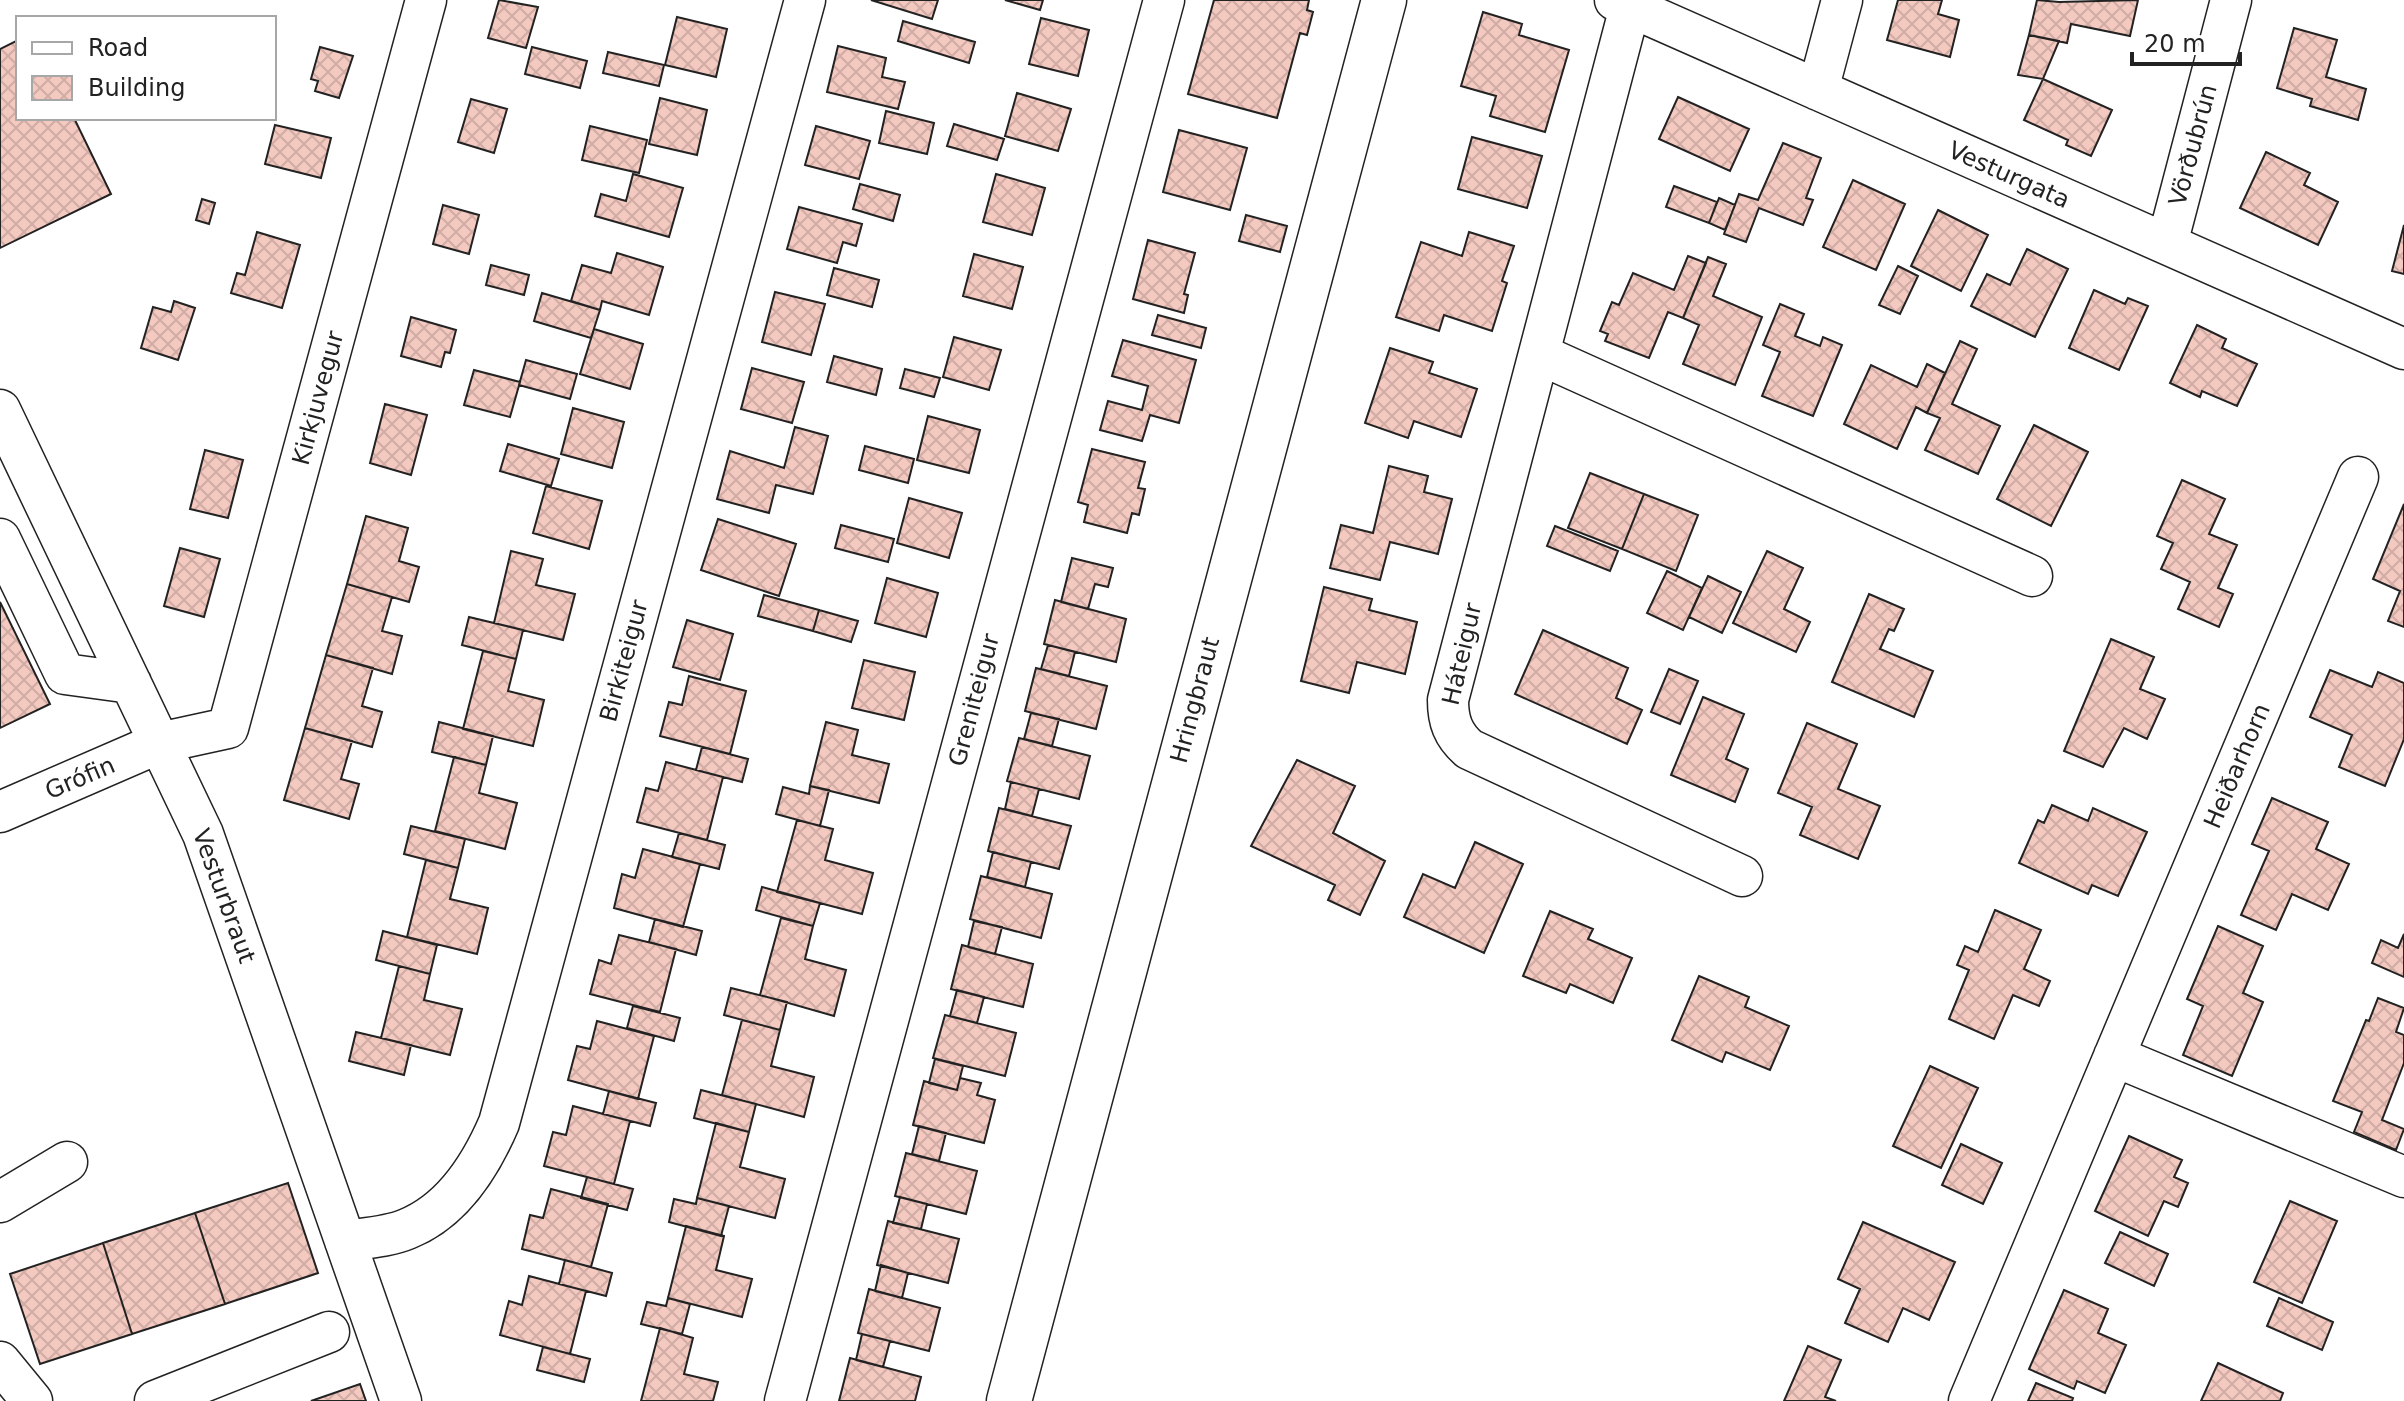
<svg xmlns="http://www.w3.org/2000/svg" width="2404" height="1401" viewBox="0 0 2404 1401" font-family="'DejaVu Sans',sans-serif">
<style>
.building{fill:url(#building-cross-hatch);stroke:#222;stroke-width:2}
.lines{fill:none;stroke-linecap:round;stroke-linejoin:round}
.minor-casing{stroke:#222;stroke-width:43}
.major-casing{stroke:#222;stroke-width:47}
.minor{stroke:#fff;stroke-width:40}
.major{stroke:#fff;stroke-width:44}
.labels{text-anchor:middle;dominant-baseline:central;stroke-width:6;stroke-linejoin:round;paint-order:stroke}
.street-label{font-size:24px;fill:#222;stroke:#fff}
</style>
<defs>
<pattern id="building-cross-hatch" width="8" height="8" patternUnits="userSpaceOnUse" patternTransform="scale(2)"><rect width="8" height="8" fill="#f3c9c0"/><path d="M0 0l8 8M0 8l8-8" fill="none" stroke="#d0aca5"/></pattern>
</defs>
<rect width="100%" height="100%" fill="#fff"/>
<!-- building -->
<path class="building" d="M499,0l39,7 -12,41 -38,-10z
M871,0h67l-6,19z
M1005,0h38l-3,10z
M1214,0h95l-2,10 6,2 -6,23 -7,-2 -23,85 -89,-24z
M1898,0h44l-4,14 21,6 -9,37 -63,-17z
M2037,0l22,2 79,-2 -8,36 -59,-12 -4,19 -38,-8z
M1483,12l39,12 -3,11 50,15 -24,82 -55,-16 6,-20 -35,-10z
M677,17l50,12 -11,48 -51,-12z
M1041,18l48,12 -11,46 -49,-12z
M903,21l72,21 -6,21 -71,-22z
M2294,28l43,12 -11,37 40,12 -8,31 -48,-14 2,-7 -35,-11z
M2029,35l30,6 -16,38 -25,-4z
M18,40v78h56l37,76 -111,54v-199z
M838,46l48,12 -4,19 23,5 -7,27 -71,-17z
M320,47l33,9 -14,42 -24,-7 3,-10 -7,-2z
M532,47l55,14 -7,27 -55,-14z
M608,52l56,13 -5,21 -56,-13z
M2043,79l69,31 -21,46 -25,-11 2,-5 -44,-20z
M1017,93l54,16 -13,42 -53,-15z
M1678,97l71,32 -19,42 -71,-32z
M660,98l47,12 -10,45 -48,-11z
M471,99l36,10 -13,44 -36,-11z
M886,111l48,12 -7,31 -48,-11z
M954,124l50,15 -7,21 -50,-14z
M275,125l56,13 -10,40 -56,-14z
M590,126l57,14 -8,33 -57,-13z
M816,126l54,15 -11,38 -54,-14z
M1179,130l68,18 -17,62 -67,-18z
M1472,137l70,19 -15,52 -69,-19z
M1783,143l38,15 -15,40 7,2 -10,25 -44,-17 -13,34 -22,-8 15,-40 19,6z
M2266,152l44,21 -6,12 34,17 -20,43 -78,-37z
M633,174l50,14 -14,49 -74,-21 6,-22 25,7z
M996,174l49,14 -13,47 -49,-13z
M1853,180l52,24 -29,66 -53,-23z
M860,184l40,11 -7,26 -40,-12z
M1674,186l43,16 -8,21 -43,-16z
M1719,198l16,7 -10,25 -16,-7z
M202,199l13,4 -6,21 -13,-4z
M443,205l36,10 -10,39 -36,-10z
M799,207l63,17 -6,22 -13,-4 -6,21 -50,-14z
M1938,210l50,25 -27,56 -50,-25z
M1246,215l41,11 -7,26 -41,-11z
M2404,225v49l-12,-3z
M257,232l43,13 -18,63 -51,-15 6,-20 8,2z
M1469,232l45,14 -12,35 5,2 -15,48 -48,-16 -5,16 -43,-14 25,-75 41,14z
M1148,240l47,13 -11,41 4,1 -4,18 -51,-14z
M2027,249l41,20 -33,68 -64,-31 16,-32 23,11z
M617,253l46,14 -14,48 -47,-14 -2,9 -29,-9 11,-36 29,8z
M974,254l49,13 -11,42 -49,-13z
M1688,256l18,7 -23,55 -15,-6 -19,46 -44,-17 3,-7 -8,-3 12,-29 7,3 14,-32 41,17z
M1708,257l18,7 -13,32 49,21 -27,68 -52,-21 16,-39 -16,-7z
M491,265l38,10 -5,20 -38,-10z
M1898,266l20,10 -18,38 -21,-9z
M834,268l45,12 -7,27 -45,-12z
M2094,290l31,14 3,-6 20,8 -29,64 -50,-22z
M775,292l50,12 -14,51 -49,-13z
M542,293l58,17 -9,28 -57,-17z
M174,301l21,7 -17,52 -37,-12 12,-41 18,5z
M1780,304l24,10 -9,22 25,10 3,-9 19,8 -29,71 -51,-20 18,-44 -17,-7z
M1158,315l48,13 -5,20 -49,-13z
M411,317l45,13 -6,23 -5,-1 -4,15 -40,-11z
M2197,325l29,14 -4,9 35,16 -20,42 -35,-15 -2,6 -30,-14z
M594,329l49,15 -13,45 -50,-15z
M954,337l47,13 -12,40 -46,-13z
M1123,340l73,20 -17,63 -29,-8 -8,26 -42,-11 8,-29 34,9 6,-24 -36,-10z
M1960,341l17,8 -25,55 48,22 -22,48 -53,-24 15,-32 -13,-5z
M1390,348l43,14 -4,11 48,16 -16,48 -47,-16 -6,17 -43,-15z
M834,356l48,13 -6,26 -49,-13z
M526,360l51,14 -7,25 -51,-14z
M1927,364l18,9 -18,40 -11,-6 -19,42 -53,-25 27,-59 46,22z
M752,368l52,14 -12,41 -51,-14z
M905,369l35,9 -6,19 -34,-9z
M474,370l46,12 -10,35 -46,-12z
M385,404l42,11 -16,60 -41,-12z
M573,408l51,14 -12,46 -51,-14z
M928,416l52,14 -11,43 -52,-13z
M2034,425l54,27 -37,74 -54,-27z
M795,427l33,9 -15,58 -37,-9 -7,28 -52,-14 13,-48 54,17z
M508,444l51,15 -8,27 -51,-15z
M865,446l49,13 -6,24 -49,-13z
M1092,449l53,13 -7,26 7,1 -6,26 -7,-2 -5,20 -43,-11 4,-17 -10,-3z
M205,450l38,10 -15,58 -38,-9z
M1389,466l39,10 -4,16 28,7 -14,55 -48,-12 -10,38 -50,-12 11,-43 32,8z
M1590,473l54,21 -22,55 -54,-21z
M2182,480l43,19 -16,35 28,11 -19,43 15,6 -14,33 -41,-18 12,-27 -29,-13 12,-26 -16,-7z
M546,486l56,15 -13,48 -56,-16z
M1644,494l54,21 -22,56 -54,-22z
M909,498l53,15 -13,45 -52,-15z
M2404,504v123l-16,-6 12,-30 -27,-12z
M366,516l42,12 -9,33 20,6 -10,35 -62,-18z
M718,519l78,25 -17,52 -78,-26z
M841,525l53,14 -6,23 -53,-14z
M1555,526l63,25 -8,20 -63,-25z
M180,548l40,11 -16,58 -40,-11z
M511,551l32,8 -7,26 39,9 -12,46 -69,-17z
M1767,551l36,17 -19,41 26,13 -14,30 -63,-29z
M1072,558l41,10 -5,19 -13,-3 -7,25 -27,-7z
M1667,571l35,17 -19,42 -36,-17z
M1708,576l33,16 -19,41 -33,-16z
M887,578l51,15 -12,44 -51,-14z
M347,584l45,13 -10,34 20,5 -10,38 -66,-19z
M1324,587l48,12 -3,11 48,12 -12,52 -48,-12 -8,31 -48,-12z
M1869,594l35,15 -10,22 -5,-2 -9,20 53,22 -19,46 -82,-35z
M764,595l55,15 -6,21 -55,-15z
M1055,600l71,19 -10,43 -72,-18z
M0,602l50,102 -50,24z
M819,610l39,11 -7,21 -38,-11z
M469,617l54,13 -7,29 -54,-14z
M687,620l46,14 -13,46 -47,-13z
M1543,630l85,38 -12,30 26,12 -15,34 -112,-50z
M2111,639l43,18 -14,32 25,10 -18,40 -23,-11 -21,39 -39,-16z
M1048,645l27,7 -6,24 -28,-7z
M483,651l33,8 -8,32 36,9 -11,46 -70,-17z
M326,655l47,13 -11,38 20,6 -10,35 -67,-19z
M864,660l51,12 -11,48 -52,-12z
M1036,668l71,18 -11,43 -71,-18z
M1669,669l29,12 -18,43 -29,-12z
M2330,670l42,17 6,-15 26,11v56l-19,47 -46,-19 13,-32 -42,-18z
M689,676l57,15 -16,63 -70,-18 9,-34 13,3z
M1703,697l41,17 -18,45 22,10 -13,33 -64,-27z
M1031,713l28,6 -7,27 -28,-7z
M439,722l54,14 -7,29 -54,-13z
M826,722l32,8 -6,25 37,9 -10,39 -69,-17z
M1807,723l50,21 -19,45 42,17 -22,53 -58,-24 12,-28 -34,-14z
M305,728l47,13 -11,38 18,5 -10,35 -65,-19z
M1019,738l71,18 -11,43 -72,-18z
M702,747l46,12 -6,23 -46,-12z
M454,757l32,8 -7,28 38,10 -12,46 -70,-18z
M1297,760l58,26 -22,47 52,28 -25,54 -32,-15 7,-15 -84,-39z
M666,762l57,15 -16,63 -70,-18 9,-34 12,3z
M1011,782l28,7 -7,27 -27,-7z
M810,786l19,4 -9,36 -44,-12 7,-27 26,7z
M2272,798l56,24 -12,27 33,15 -21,46 -36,-16 -16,36 -35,-15 28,-64 -17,-7z
M2052,805l36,16 5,-13 54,24 -29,64 -26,-11 -4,9 -69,-31 19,-43 6,3z
M999,808l72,18 -12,43 -71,-18z
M797,820l36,9 -8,31 48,13 -11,41 -85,-22z
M411,826l54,13 -7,29 -54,-14z
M679,833l46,12 -6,24 -47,-12z
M1475,842l48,22 -39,89 -80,-36 19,-43 32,14z
M643,849l57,15 -17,63 -69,-19 8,-34 13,4z
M993,852l38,10 -6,25 -38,-10z
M426,860l32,8 -8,31 38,9 -11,46 -70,-17z
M981,876l71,18 -11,44 -71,-19z
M762,887l58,16 -7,23 -57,-16z
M1995,910l46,20 -17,39 26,12 -11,25 -26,-11 -19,44 -45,-20 20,-49 -12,-5 8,-19 13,6z
M1550,911l43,18 -5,10 44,19 -19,45 -43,-19 -4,9 -43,-17z
M781,918l32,8 -8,33 41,11 -12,46 -74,-21z
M655,919l47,12 -6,24 -47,-13z
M974,921l28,6 -7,27 -27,-7z
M2218,926l45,20 -20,47 20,9 -31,74 -49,-21 20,-49 -16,-7z
M383,931l54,14 -7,29 -54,-14z
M2404,934v43l-32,-14 9,-23 17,8z
M619,935l57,14 -16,63 -70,-18 9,-34 12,4z
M962,945l71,19 -10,43 -72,-18z
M399,966l31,8 -6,26 38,9 -12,46 -69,-17z
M1699,976l50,21 -4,10 44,19 -19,44 -44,-18 -4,10 -50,-22z
M731,988l56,14 -7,28 -56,-15z
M957,990l27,7 -7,26 -27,-7z
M2378,998l26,10 -8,24 8,3v28l-22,57 22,9 -8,21 -42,-18 8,-20 -29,-11 33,-81 3,1z
M633,1006l47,12 -6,23 -47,-13z
M945,1015l71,18 -11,43 -72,-18z
M742,1020l38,10 -9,36 43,11 -10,40 -82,-22z
M597,1021l57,15 -16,63 -70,-19 9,-34 13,3z
M356,1032l55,13 -7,30 -55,-14z
M935,1059l28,7 -6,24 -28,-7z
M1930,1066l48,22 -37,80 -48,-22z
M960,1078l21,5 -4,12 18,5 -11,43 -71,-18 11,-44 33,9z
M701,1090l55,14 -7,28 -55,-14z
M609,1091l47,12 -6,23 -47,-12z
M573,1106l57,15 -16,63 -70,-18 9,-34 13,3z
M716,1123l33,9 -9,35 45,12 -10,39 -78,-20z
M919,1126l27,7 -7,28 -27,-7z
M2129,1136l53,24 -8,17 14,6 -10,24 -14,-6 -16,35 -53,-25z
M1961,1144l41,19 -19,41 -41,-19z
M906,1153l71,18 -11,43 -71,-18z
M587,1177l46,12 -6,21 -46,-12z
M288,1183l30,90 -93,31 -30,-91z
M551,1189l57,15 -17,63 -69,-18 8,-34 13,3z
M900,1197l27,7 -6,25 -28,-6z
M697,1198l32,8 -8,30 -52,-14 5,-23 22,5z
M2290,1201l47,20 -35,82 -48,-21z
M195,1213l30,91 -93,30 -29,-91z
M888,1221l71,18 -11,44 -71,-18z
M1863,1222l92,40 -26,58 -26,-12 -15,34 -43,-19 15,-34 -22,-10z
M686,1226l38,10 -8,34 36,9 -10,38 -74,-19z
M2120,1232l48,22 -14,32 -49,-23z
M103,1243l29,91 -92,30 -30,-90z
M565,1260l47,13 -6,23 -47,-12z
M881,1265l27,8 -6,25 -27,-7z
M529,1276l57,15 -16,63 -70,-19 9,-34 13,4z
M869,1289l71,19 -11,43 -71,-18z
M2064,1290l44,19 -10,24 28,12 -21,48 -28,-12 -3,8 -45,-20z
M668,1298l22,6 -8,30 -41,-10 6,-22 19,4z
M2279,1298l54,24 -11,28 -55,-24z
M660,1328l33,10 -9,36 34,8 -5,19h-72z
M862,1334l28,7 -7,26 -27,-7z
M1808,1346l33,14 -16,37 11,4h-52z
M543,1347l47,12 -6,23 -47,-12z
M850,1358l71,19 -6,24h-76z
M2218,1363l65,30 -3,8h-79z
M2036,1383l37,15 -1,3h-44z
M360,1384l6,17h-55z"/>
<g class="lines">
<defs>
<path id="minor" d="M1615,0l789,349
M1630,7l-182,693c0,21 5,35 21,49l273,127
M1818,90l24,-90
M2167,244l64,-244
M1539,354l493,222
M0,410l203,424 198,567
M0,539l65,135 66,9
M0,812l159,-69 69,-15 198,-728
M2114,1056l290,121
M0,1202l67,-40
M345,1241c20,-3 43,-4 62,-12 45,-18 74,-64 92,-106l306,-1123
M0,1362l32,39
M155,1401l174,-69
M785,1401l379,-1401
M1969,1401l389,-924"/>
<path id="major" d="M1009,1401l375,-1401"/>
</defs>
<!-- minor casing -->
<use href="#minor" class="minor-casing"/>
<!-- major casing -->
<use href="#major" class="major-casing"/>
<!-- minor -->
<use href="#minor" class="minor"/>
<!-- major -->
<use href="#major" class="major"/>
</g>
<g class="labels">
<!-- street labels -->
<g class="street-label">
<text transform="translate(2193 145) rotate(-75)">Vörðubrún</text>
<text transform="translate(2009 175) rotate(24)">Vesturgata</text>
<text transform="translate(318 398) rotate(-75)">Kirkjuvegur</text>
<text transform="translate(1462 654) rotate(-77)">Háteigur</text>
<text transform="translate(624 661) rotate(-75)">Birkiteigur</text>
<text transform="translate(974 700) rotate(-75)">Greniteigur</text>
<text transform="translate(1195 700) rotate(-75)">Hringbraut</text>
<text transform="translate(2237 766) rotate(-67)">Heiðarhorn</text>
<text transform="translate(80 778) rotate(-23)">Grófin</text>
<text transform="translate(224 896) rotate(70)">Vesturbraut</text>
</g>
</g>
<!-- legend -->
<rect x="16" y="16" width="260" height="104" fill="#ffffff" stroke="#a7a7a7" stroke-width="2"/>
<rect x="32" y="42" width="40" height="12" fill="#ffffff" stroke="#a7a7a7" stroke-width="2"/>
<text x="88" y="56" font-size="24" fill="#222222">Road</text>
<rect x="32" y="76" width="40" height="24" fill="url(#building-cross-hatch)" stroke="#a7a7a7" stroke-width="2"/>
<text x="88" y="96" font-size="24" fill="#222222">Building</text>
<!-- scale -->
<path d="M2132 52v12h108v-12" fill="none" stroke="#222222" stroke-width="4"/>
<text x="2144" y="52" font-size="24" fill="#222222" stroke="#ffffff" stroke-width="6" paint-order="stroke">20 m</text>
</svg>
